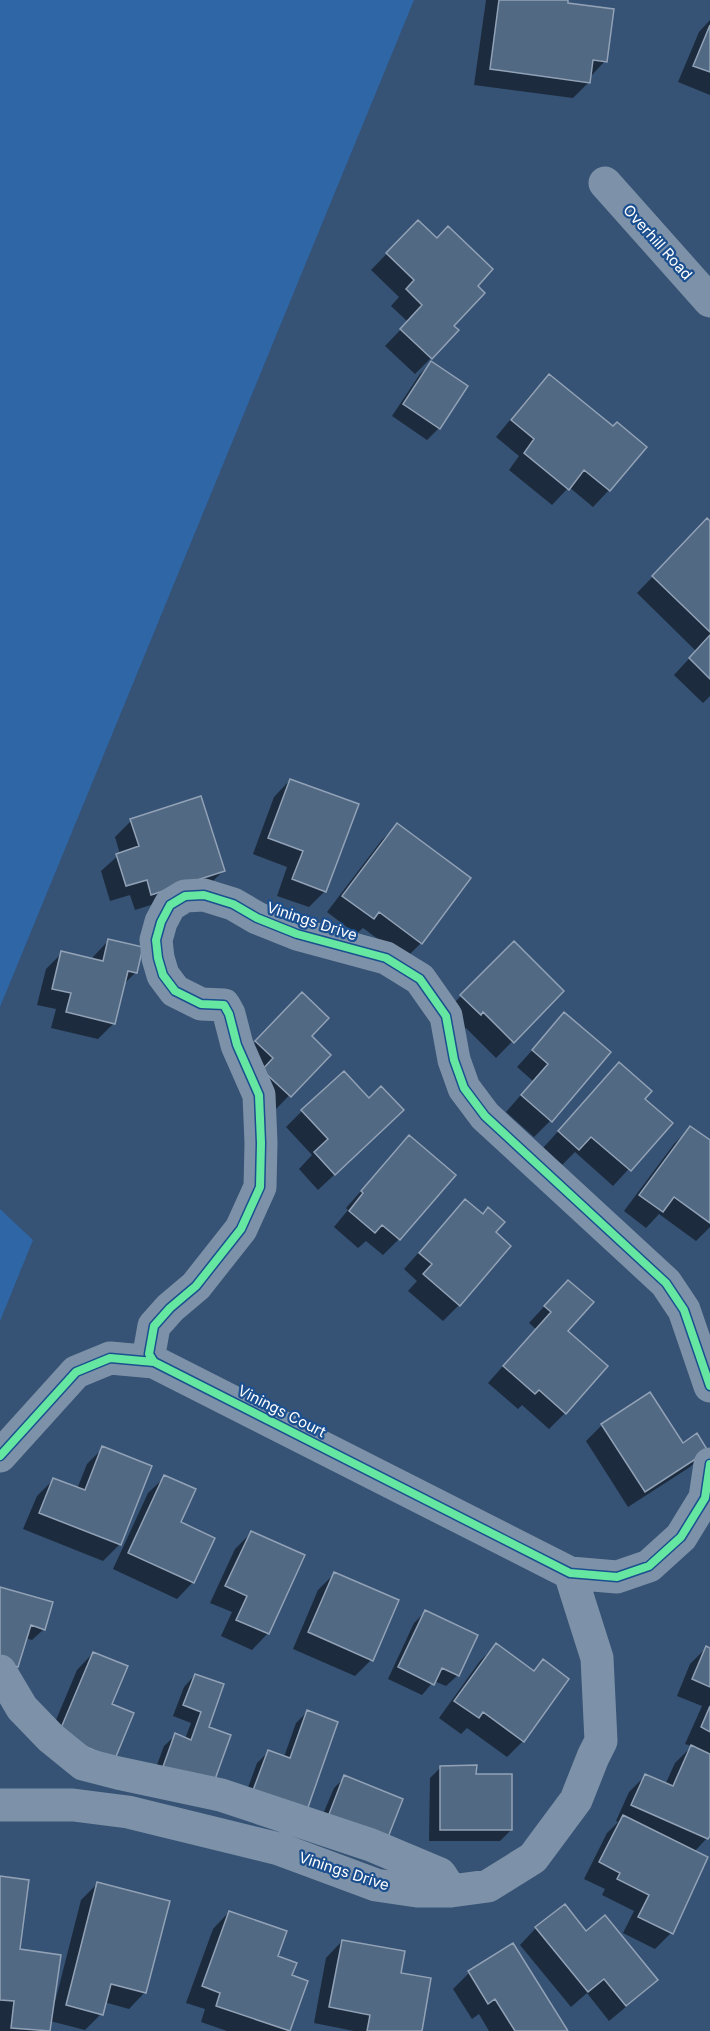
<svg xmlns="http://www.w3.org/2000/svg" width="710" height="2031" viewBox="0 0 710 2031" font-family="Inter,sans-serif">
<style>
.green{fill:#2f66a5}
.shadow{fill:#0007}
.building{fill:#526984;stroke:#92a2b6;stroke-width:1.5}
.lines{fill:none;stroke-linecap:round;stroke-linejoin:round}
.minor{stroke:#7d92a8;stroke-width:33}
.cycleway-casing{stroke:#1b4f8f;stroke-width:11}
.cycleway{stroke:#66e7a1;stroke-width:8}
.labels{text-anchor:middle;dominant-baseline:central;stroke-width:4.5;stroke-linejoin:round;paint-order:stroke}
.street-label{font-size:15px;fill:#fff;stroke:#1b4f8f}
</style>
<rect width="100%" height="100%" fill="#365274"/>
<!-- green -->
<path class="green" d="M0,0h414l-414,1007z
M0,1209l33,31 -33,81z"/>
<!-- shadow -->
<path class="shadow" d="M486,0h81l-1,4 39,57 -15,16 -1,5 -16,16 -99,-13z
M710,20v75l-32,-13 21,-50z
M402,238l74,48 -24,40 -21,32 -16,16 -30,-28 23,-24 -17,-16 8,-9 -28,-27z
M431,363l35,24 -27,41 -12,12 -35,-24 28,-42z
M549,376l60,114 -16,17 -24,-20 -17,18 -43,-35 10,-14 -23,-19 37,-45z
M710,523v173l-7,7 -29,-28 22,-24 -59,-58 54,-56z
M290,780l35,111 -16,16 -32,-11 10,-29 -34,-13 21,-57z
M131,821l92,50 -16,16 -72,23 -5,-15 -20,6 -9,-30 19,-17 -5,-17z
M397,825l24,118 -16,16 -42,-31 -7,6 -29,-22 54,-71z
M109,940l26,33 -12,12 -9,38 -16,16 -47,-11 5,-19 -19,-4 9,-36 16,-16 30,7 1,-3z
M514,943l48,48 -66,67 -30,-30 -2,2 -19,-18z
M286,1010l43,45 -56,57 -33,-54z
M565,1014l44,39 -59,68 -16,16 -28,-25 27,-31 -16,-14z
M619,1064l24,35 28,24 -58,63 -38,-34 -13,13 -19,-17z
M302,1111l84,15 -68,64 -19,-21 13,-14 -26,-28z
M690,1128l20,14v85l-14,14 -37,-27 -13,14 -22,-17 50,-67z
M409,1137l45,38 -55,64 -16,16 -17,-14 -8,7 -24,-21 14,-17 -2,-2z
M465,1201l29,31 -35,73 -16,16 -35,-30 9,-10 -13,-12z
M552,1298l14,33 -1,82 -16,16 -27,-24 -4,4 -30,-26 48,-54 -7,-6z
M650,1394l32,51 24,6 -16,16 -62,40 -42,-66 16,-16z
M103,1448l47,19 -31,78 -16,16 -80,-32 14,-33 16,-16 24,9 10,-25z
M165,1477l14,46 14,59 -16,17 -64,-30 35,-76z
M251,1533l17,100 -16,17 -31,-14 11,-24 -22,-9 25,-54z
M334,1574l37,86 -16,16 -62,-27 25,-59z
M0,1588l44,41 -12,11 -7,-2 -8,29 -11,11z
M425,1612l33,63 -12,11 -12,-5 -12,14 -34,-16 26,-56z
M496,1645l37,26 10,-10 -20,80 -16,16 -40,-29 -6,6 -22,-16 41,-57z
M706,1648l4,2v182l-3,6 -13,14 -23,81 -16,16 -32,-16 11,-22 -32,-16 3,-6 -21,-10 23,-46 11,-11 -2,-1 13,-29 16,-16 20,9 10,-22 17,-17 -7,-2 17,-38 -25,-10 13,-32z
M93,1653l17,51 4,54 -71,-7 34,-81z
M195,1675l12,53 -59,61 16,-43 12,-11 9,4 6,-16 -18,-7 11,-29z
M307,1712l29,10 -94,82 15,-41 11,-11 16,5 12,-34z
M441,1767l34,9 36,54 -11,11h-71l1,-63z
M345,1777l56,22 -86,34 19,-45z
M0,1877l18,74 35,51h2l26,-102 16,-16 48,108 -16,17 -25,-7 -3,12 -16,16 -35,-9 -1,10h-49z
M229,1912l47,45 14,19 16,6 -18,49h-61l-26,-9 4,-13 -19,-6 27,-74z
M536,1928l50,5 70,47 -17,16 -30,25 -22,-28 -16,14 -51,-62z
M342,1941l79,90h-67l-40,-8 12,-65z
M469,1973l97,58h-77l-10,-17 -7,5 -19,-30z"/>
<!-- building -->
<path class="building" d="M499,0h69v3l46,6 -7,53 -14,-2 -3,23 -100,-14z
M710,25v47l-17,-6z
M418,220l19,18 11,-12 45,43 -15,17 7,7 -31,33 5,4 -27,29 -32,-30 22,-24 -16,-16 8,-9 -28,-27z
M431,361l37,25 -28,43 -37,-25z
M549,374l64,52 4,-4 30,25 -37,44 -26,-21 -15,20 -45,-37 10,-14 -23,-19z
M707,518l3,3v111l-58,-56z
M710,635v44l-21,-21z
M290,779l69,25 -33,88 -34,-13 11,-28 -35,-13z
M201,796l24,75 -74,24 -4,-15 -21,6 -10,-32 23,-8 -9,-27z
M397,823l74,55 -49,66 -43,-32 -5,7 -32,-23z
M108,939l35,8 -6,26 -9,-2 -13,53 -49,-12 5,-19 -19,-4 9,-38 42,10z
M514,941l50,50 -50,52 -31,-31 -2,3 -21,-20z
M302,992l27,26 -17,18 19,19 -40,42 -29,-27 11,-12 -18,-17z
M564,1012l47,40 -59,70 -31,-27 27,-31 -16,-14z
M619,1062l33,29 -7,8 28,24 -42,48 -40,-34 -12,13 -21,-19z
M344,1071l25,27 12,-12 23,24 -69,65 -21,-23 14,-13 -27,-29z
M690,1126l20,14v83l-36,-26 -11,15 -24,-17z
M409,1135l47,40 -56,65 -18,-15 -7,8 -26,-22 14,-18 -2,-2z
M465,1199l18,15 5,-7 17,15 -9,10 15,14 -51,60 -37,-32 9,-10 -13,-11z
M568,1280l26,22 -26,29 40,35 -42,48 -27,-24 -4,4 -32,-28 48,-54 -7,-6z
M650,1392l33,51 14,-10 11,18 -63,41 -44,-68z
M102,1446l50,20 -31,79 -82,-32 14,-35 32,12z
M164,1475l32,14 -15,33 34,16 -21,45 -66,-30z
M251,1531l54,24 -36,79 -33,-14 11,-24 -22,-10z
M334,1572l65,28 -26,61 -65,-29z
M0,1587l53,15 -8,28 -14,-5 -13,42 -18,-5z
M425,1610l53,25 -19,41 -17,-8 -8,17 -36,-18z
M496,1643l38,28 9,-12 26,20 -45,63 -41,-30 -4,6 -25,-17z
M706,1646l4,2v39l-18,-8z
M93,1652l35,14 -16,38 22,9 -19,46 -57,-24z
M195,1674l29,10 -15,43 22,8 -22,61 -50,-18 16,-45 16,7 10,-28 -18,-7z
M710,1706v26l-9,-5z
M307,1710l31,12 -32,91 -54,-20 16,-43 22,8z
M691,1745l19,9v82l-2,3 -77,-34 14,-31 28,12z
M477,1765l-1,9h36v56h-72v-64z
M344,1775l59,24 -18,46 -59,-23z
M623,1815l85,42 -35,77 -35,-17 11,-22 -32,-16 3,-6 -21,-11z
M0,1876l29,4 -9,69 41,6 -11,76 -39,-3 3,-27 -14,-1z
M97,1882l73,19 -24,92 -35,-9 -8,31 -37,-10z
M565,1904l21,27 19,-16 53,65 -32,26 -22,-27 -16,13 -53,-65z
M229,1911l58,20 -9,25 19,7 -5,12 16,6 -18,50 -74,-25 4,-13 -18,-7z
M342,1940l63,11 -4,22 30,5 -9,53h-55l3,-16 -41,-8z
M513,1943l55,88h-53l-20,-32 -7,5 -20,-33z"/>
<g class="lines">
<!-- minor -->
<path class="minor" d="M605,183l105,118
M154,1362l-5,-8 5,-28 16,-18 26,-22 45,-57 19,-42 1,-44 -2,-48 -22,-50 -8,-31 -5,-9 -23,-1 -26,-13 -12,-16 -5,-17 -2,-18 5,-18 9,-17 15,-9 19,-1 29,9 24,14 40,16 89,24 34,21 26,37 8,44 10,28 21,28 181,167 18,27 26,76
M0,1456l76,-84 34,-14 44,4 416,211 47,4 32,-11 32,-29 24,-39 5,-34
M0,1671l22,37 29,30 32,26 35,9 103,22 150,50 69,29 11,17
M0,1805h73l55,7 151,37 97,36 41,6h34l37,-5 45,-28 43,-58 17,-43 8,-16 -4,-83 -27,-85"/>
<defs>
<path id="cycleway" d="M154,1362l-5,-8 5,-28 16,-18 26,-22 45,-57 19,-42 1,-44 -2,-48 -22,-50 -8,-31 -5,-9 -23,-1 -26,-13 -12,-16 -5,-17 -2,-18 5,-18 9,-17 15,-9 19,-1 29,9 24,14 40,16 89,24 34,21 26,37 8,44 10,28 21,28 181,167 18,27 26,76
M0,1456l76,-84 34,-14 44,4 416,211 47,4 32,-11 32,-29 24,-39 5,-34"/>
</defs>
<!-- cycleway casing -->
<use href="#cycleway" class="cycleway-casing"/>
<!-- cycleway -->
<use href="#cycleway" class="cycleway"/>
</g>
<g class="labels">
<!-- street labels -->
<g class="street-label">
<text transform="translate(658 242) rotate(48)">Overhill Road</text>
<text transform="translate(312 921) rotate(18)">Vinings Drive</text>
<text transform="translate(282 1411) rotate(27)">Vinings Court</text>
<text transform="translate(344 1871) rotate(18)">Vinings Drive</text>
</g>
</g>
</svg>
